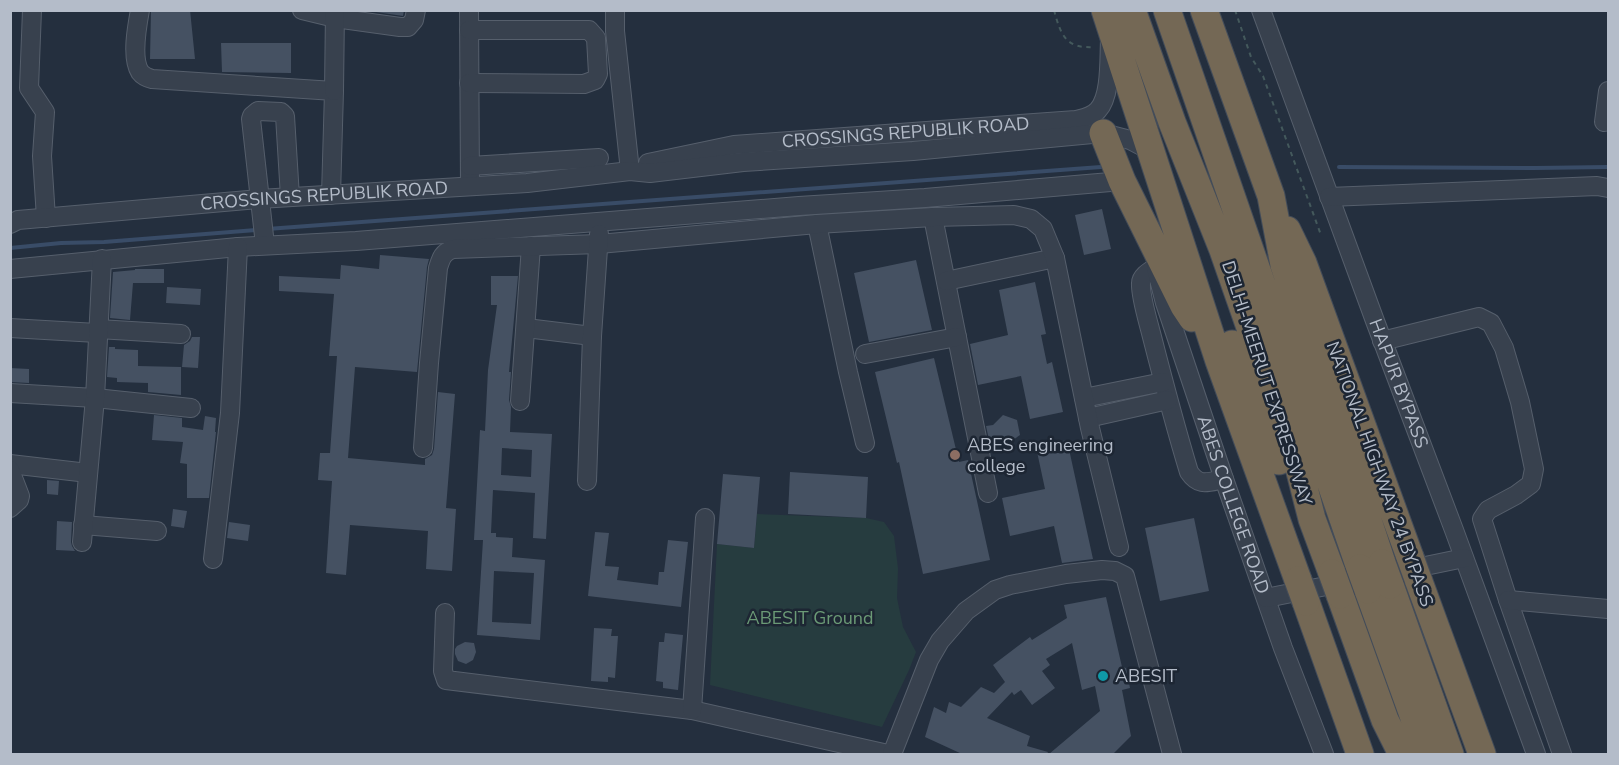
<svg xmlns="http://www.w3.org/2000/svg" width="1619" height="765" viewBox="0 0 1619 765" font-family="'Nunito Sans',sans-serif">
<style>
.green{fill:#263c3f}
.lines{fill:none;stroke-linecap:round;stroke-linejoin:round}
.stream{stroke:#394c67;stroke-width:4}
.building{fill:#455162;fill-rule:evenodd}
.minor-casing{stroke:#565f6c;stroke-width:20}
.highway-casing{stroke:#434c59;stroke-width:29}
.path{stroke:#44595c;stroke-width:2;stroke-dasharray:4.5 4.5;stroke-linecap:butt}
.minor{stroke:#38414e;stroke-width:18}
.highway{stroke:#746855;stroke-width:27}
.highway-bridge-casing{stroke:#434c59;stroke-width:29;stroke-linecap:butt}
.highway-bridge{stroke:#746855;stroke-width:27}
.education-dot{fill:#8d6e63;stroke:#1d2633;stroke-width:2}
.culture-dot{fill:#0f9aa8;stroke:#1d2633;stroke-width:2}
.labels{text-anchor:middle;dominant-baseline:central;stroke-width:5;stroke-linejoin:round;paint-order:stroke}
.street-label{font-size:18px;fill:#b4bcc9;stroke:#1d2633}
.poi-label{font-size:18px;fill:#b4bcc9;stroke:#1d2633;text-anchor:start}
.park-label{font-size:18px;fill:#6b9a76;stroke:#1d2633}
</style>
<rect width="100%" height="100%" fill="#242f3e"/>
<!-- green -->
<path class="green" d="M757,514l109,4 18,4 10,14 4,32 -1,30 6,29 13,25 -7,18 -27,57 -172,-42 7,-141 37,4z"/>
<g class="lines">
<!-- stream -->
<path class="stream" d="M1339,167l196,1 73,-1
M267,229l834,-62
M10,248l51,-5 43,-1 153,-12"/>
</g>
<!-- building -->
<path class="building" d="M151,10h39l5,49h-45z
M363,10h41l-1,6z
M221,43h70v30l-69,-1z
M1102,209l9,40 -27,6 -9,-40z
M380,255l49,4 -2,8 -10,105 -62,-5 -7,91 77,7v-6l7,-4 2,-6 4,-57 17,2 -9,114 10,1 -4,62 -26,-2 2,-38 -78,-6 -4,50 -20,-2 6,-92 -14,-1 2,-27h10l7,-97h-8l5,-62 -55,-3v-15l61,3 1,-14 38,4z
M916,260l16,70 -63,12 -15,-69z
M135,269h29v14h-31l-3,37 -20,-2 3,-46 22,-2z
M491,276h27l-9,96h2l-2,28 2,7 -1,25 42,2 -6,105 -13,-1 2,-45 -42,-3 -2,43h5v4l17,1 -1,19 33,3 -5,80 -63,-5 6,-95h-9l6,-110 5,1 3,-61 9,-65h-6zM502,448l30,2 -1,27 -30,-2zM494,571l40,2 -3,51 -39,-2z
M1035,282l11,52 -5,1 6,29 5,-2 11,50 -33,7 -9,-43 -43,9 -8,-41 38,-9 -9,-45z
M167,287l34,2 -1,16 -34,-2z
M192,337h8l-2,31 -16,-1 2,-22 6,-4z
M109,347h6v2l23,1v16l43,1v28l-33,-3v-9l-31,-1v-4l-10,-1z
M934,358l25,104 9,-2 22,100 -67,14 -24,-112 -2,1 -22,-91z
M10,368l19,1v14l-19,-1z
M154,415l28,3v9l21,3 2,-14 11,2 -1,14h1l-7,66h-22v-34l-7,-1 3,-21 -31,-2z
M1003,415l14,5 3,15 -10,7 -13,-3 -8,1 -3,-14 7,-1z
M1067,440l26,119 -31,4 -8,-37 -44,10 -8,-38 43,-9 -9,-42z
M790,472l78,5 -2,41 -78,-4z
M723,474l37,3 -6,71 -37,-4z
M47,480l12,1 -1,14 -11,-1z
M173,509l14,2 -3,17 -13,-2z
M1194,518l15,73 -49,10 -15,-73z
M57,521l15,1 -1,20 1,4 3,5 -19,-1z
M229,522l21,3 -2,16 -21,-3z
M595,532l14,1 -4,33 14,1 -2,13 41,5 1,-13h5l4,-32 20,2 -7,65 -93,-11z
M1106,597l16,70 4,1 4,20 -8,2 9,46 -18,18h-64l51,-43 -5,-25 -13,4 -10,-47 -26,16 4,6 -8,6 13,17 -23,17 -11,-15 -7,5 -2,-3 -25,26 43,18 -3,10 21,6 -1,2h-85l-37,-17 9,-30 12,6 3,-11 12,5 20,-20 13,6 11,-11 -12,-17 37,-28 2,3 35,-22 -3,-13z
M594,628l18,1 -1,7h7l-3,42 -7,-1v5l-17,-1z
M665,633l18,2 -5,55 -15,-2v-6l-7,-1 3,-39h5z
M465,642l9,1 2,9 -3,8 -7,4 -8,-3 -3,-7v-5l2,-3z"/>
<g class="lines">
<defs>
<g id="minor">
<path d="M32,10l-3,78 16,24 -3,44 4,62"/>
<path d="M140,10c-3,16 -9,48 0,62 3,4 8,6 12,7l182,12 -3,104"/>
<path d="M302,10l33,8 65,9h8l6,-7 2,-10"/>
<path d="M469,10l1,176"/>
<path d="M615,10v21l15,140"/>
<path id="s1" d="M1261,10l114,311 79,209 82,224"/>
<path d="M469,83l115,1 11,-4 3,-6 -2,-36 -7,-8h-120"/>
<path d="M334,91l1,-81"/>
<path d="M1604,122l4,-31"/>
<path id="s2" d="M648,163l86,-18 342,-25c8,-2 16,-3 22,-10 13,-14 11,-50 12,-70"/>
<path d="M470,166l129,-8"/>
<path d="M1329,197l268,-11 11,2"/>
<path d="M933,217l55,276"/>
<path id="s3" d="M10,224l8,-4 241,-21 268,-16 103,-12 20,2 93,-11 170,-11 190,-18 27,7 21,11"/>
<path d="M817,224l31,148 17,71"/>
<path d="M265,245l-14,-126 1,-3 6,-5 23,1 4,4 5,81"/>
<path d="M1156,267c-6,4 -15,9 -15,16 -1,12 7,38 10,50 12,47 24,93 38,139 10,15 19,10 35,7"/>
<path id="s4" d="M1156,268l9,35 59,176 59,169 41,106"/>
<path d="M10,269l228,-22 118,-6 443,-35 126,-8 197,-17"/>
<path d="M946,281l109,-23"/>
<path d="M10,328l87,5"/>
<path d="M526,328l66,8"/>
<path d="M98,329l83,5"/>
<path d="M1382,341l97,-24 12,6 13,25 16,54 14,67 -3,15 -15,11 -28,15 -6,9 26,81 54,154"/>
<path d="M865,354l92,-17"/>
<path d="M10,393l85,5 96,10"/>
<path d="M1084,398l79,-16"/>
<path d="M520,401l11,-155"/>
<path d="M1088,418l80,-18"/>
<path d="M423,448l6,-85 9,-95c3,-10 5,-16 15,-19l146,-5 218,-20 116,-7 81,-2 17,4 12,10 12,29 35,170 29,119"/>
<path d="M10,464l78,9"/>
<path d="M10,470l10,26 -1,4 -9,8"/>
<path d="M587,481l5,-145 7,-102"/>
<path d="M83,525l74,6"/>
<path d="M82,542l13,-144 7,-139"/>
<path d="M213,559l17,-146 8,-166"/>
<path d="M1406,570l58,-12"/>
<path d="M1266,598l80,-16"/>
<path d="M1508,600l100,9"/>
<path d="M445,613l-2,58 3,9 246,30 196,44"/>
<path d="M692,710l13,-192"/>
<path d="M892,754l37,-94 11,-19 26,-30 29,-21 15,-5 56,-11 36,-4 13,1 10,5 47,178"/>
</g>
<path id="highway" d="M1105,10l114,351 79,219
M1132,10l40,112 51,128 76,218 13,51 20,54
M1167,10l193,558
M1204,10l67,186 13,69 98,298
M1103,133l19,48 62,125 8,12
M1287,230l16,33 107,294
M1232,344l47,117
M1418,579l64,175
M1390,585l60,169
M1368,590l59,164
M1340,595l45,125 17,34
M1306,602l54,152"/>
</defs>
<!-- minor casing -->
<use href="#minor" class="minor-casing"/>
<!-- highway casing -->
<use href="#highway" class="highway-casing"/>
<!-- path -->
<path class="path" d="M1054,10c7,26 12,39 41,37
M1235,10l16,47 12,19 58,159"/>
<!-- minor -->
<use href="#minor" class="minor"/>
<!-- highway -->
<use href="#highway" class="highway"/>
<defs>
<path id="highway-bridge" d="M1410,557l8,22
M1382,563l8,22
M1360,568l8,22
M1332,573l8,22
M1298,580l8,22"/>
</defs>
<!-- highway-bridge casing -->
<use href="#highway-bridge" class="highway-bridge-casing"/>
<!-- highway-bridge -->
<use href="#highway-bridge" class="highway-bridge"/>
</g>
<!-- markers -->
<circle class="education-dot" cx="955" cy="455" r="6"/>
<circle class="culture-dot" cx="1103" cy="676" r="6"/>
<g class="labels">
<!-- street labels -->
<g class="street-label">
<text stroke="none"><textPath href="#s2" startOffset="260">CROSSINGS REPUBLIK ROAD</textPath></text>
<text stroke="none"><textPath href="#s3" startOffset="316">CROSSINGS REPUBLIK ROAD</textPath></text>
<text transform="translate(1267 383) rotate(72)">DELHI-MEERUT EXPRESSWAY</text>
<text stroke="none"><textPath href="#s1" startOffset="398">HAPUR BYPASS</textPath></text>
<text transform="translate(1380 474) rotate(70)">NATIONAL HIGHWAY 24 BYPASS</text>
<text stroke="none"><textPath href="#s4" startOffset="249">ABES COLLEGE ROAD</textPath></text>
</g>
<!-- poi labels -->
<g class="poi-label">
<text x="967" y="445">ABES engineering<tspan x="967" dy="21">college</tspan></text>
<text x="1115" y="676">ABESIT</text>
</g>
<!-- park labels -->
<g class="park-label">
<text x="810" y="618">ABESIT Ground</text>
</g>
</g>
<!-- border -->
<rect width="1619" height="765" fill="none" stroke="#b4bcc9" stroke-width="24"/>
</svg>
